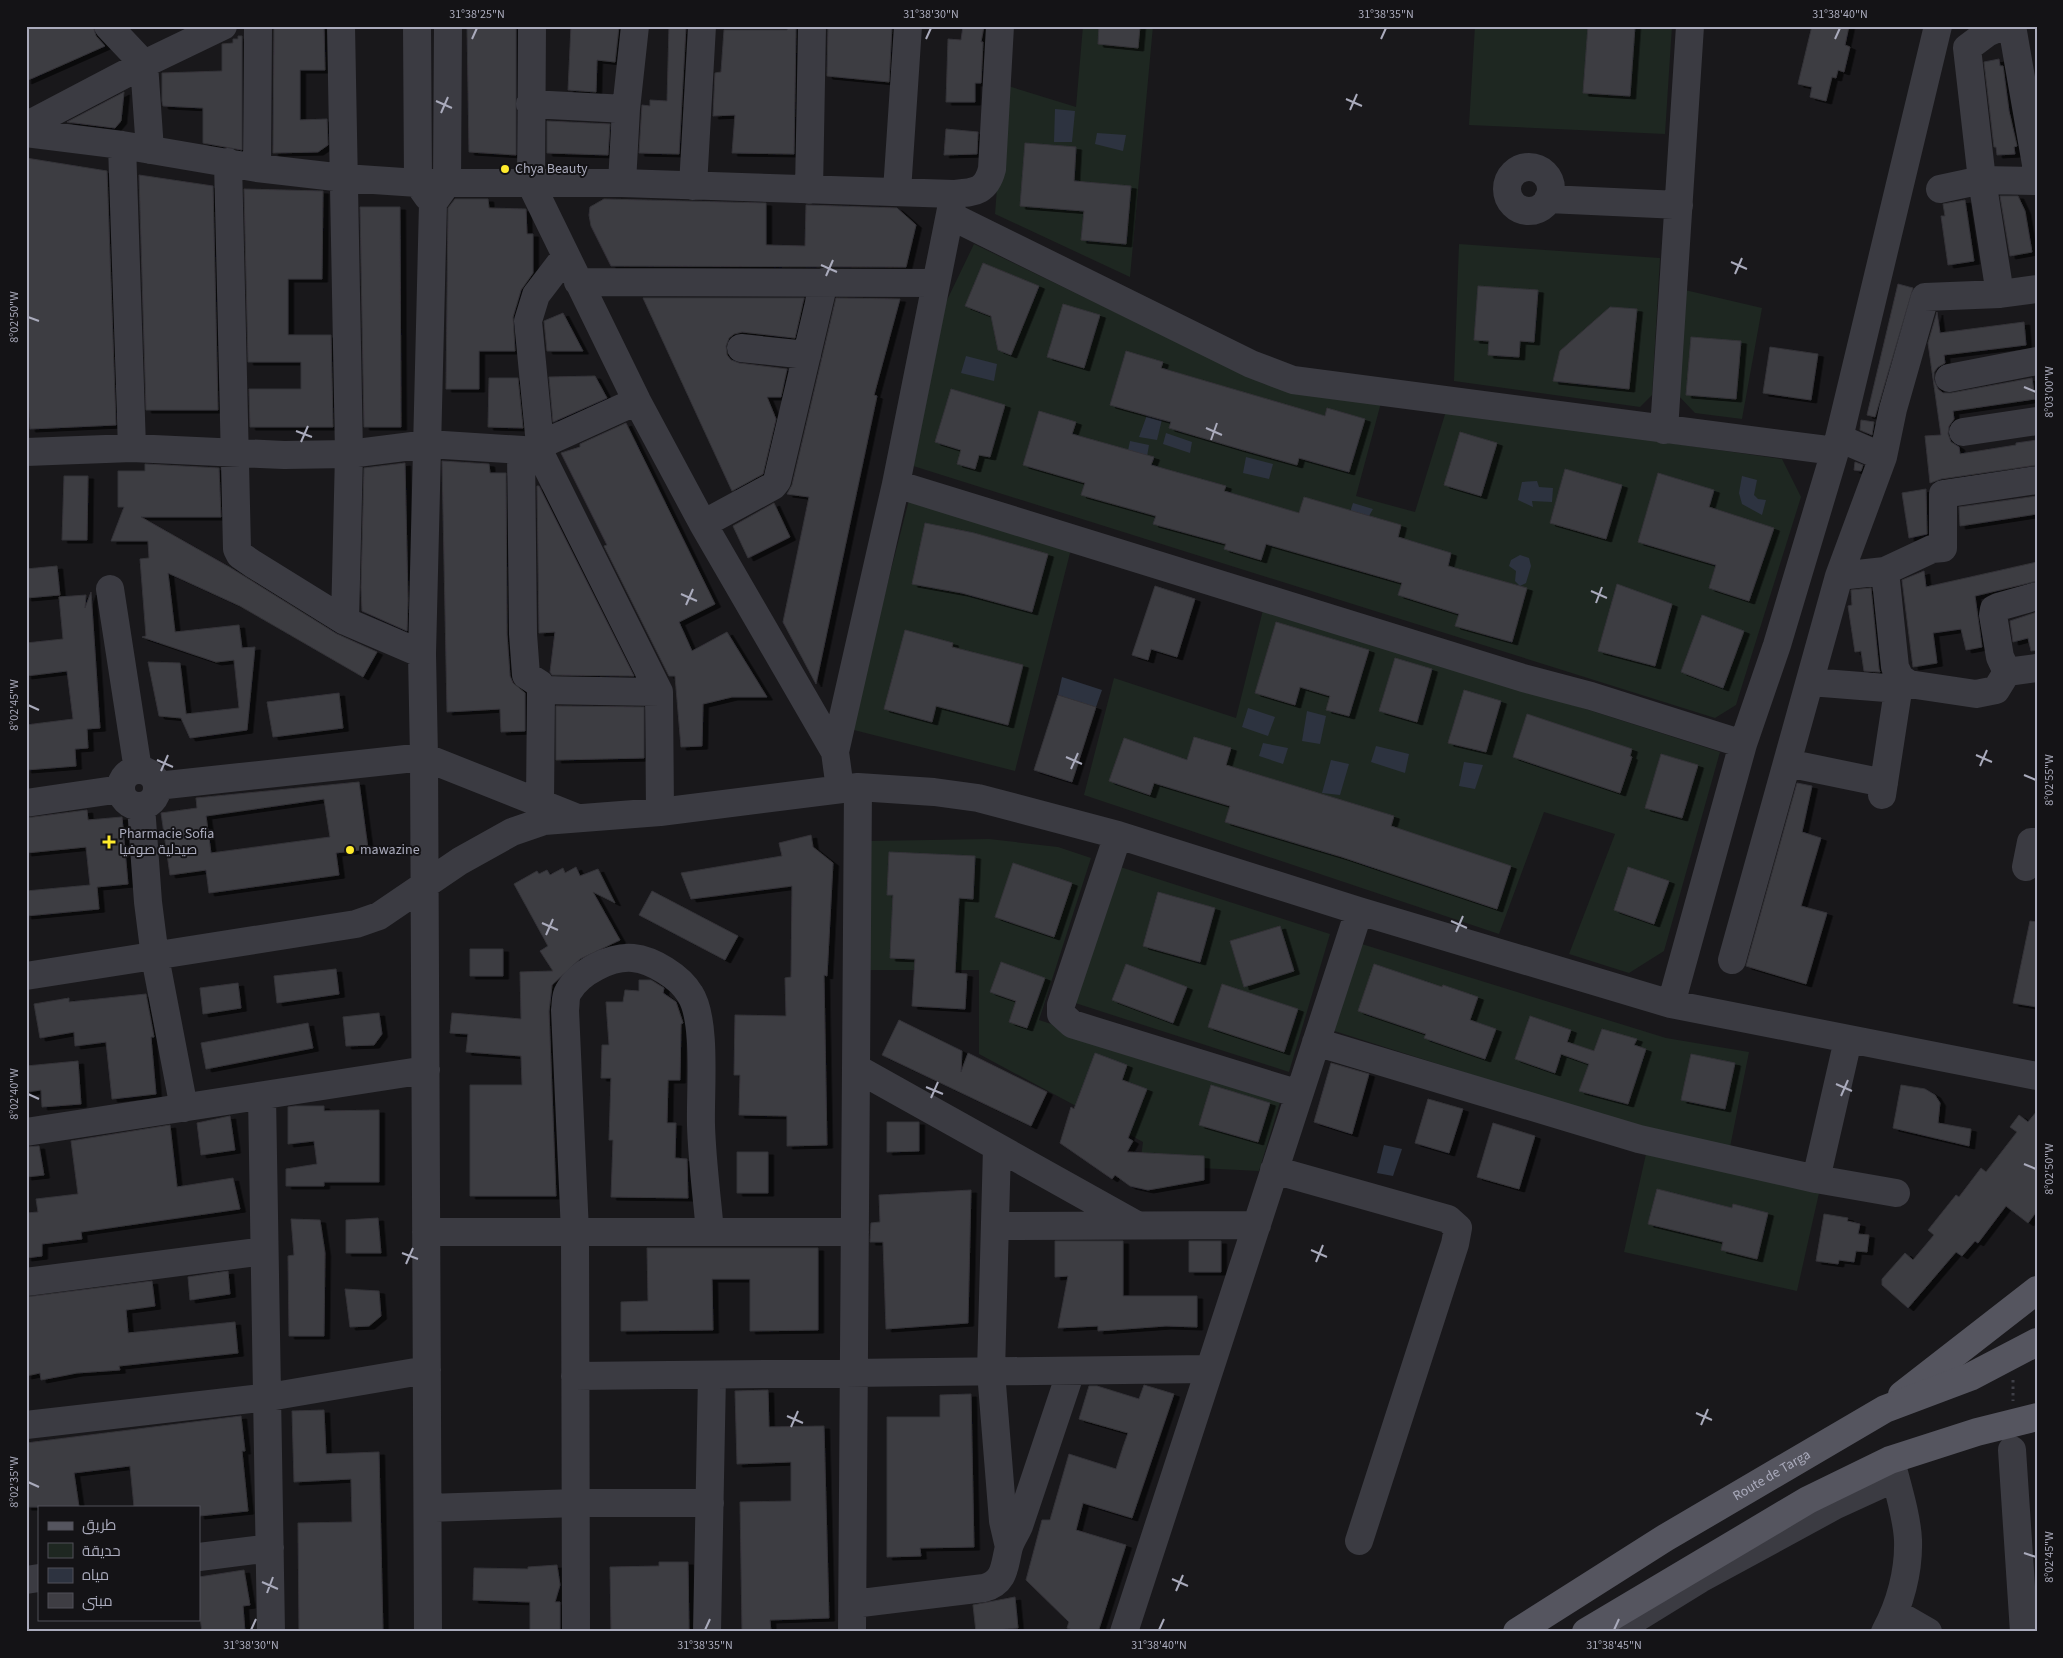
<svg xmlns="http://www.w3.org/2000/svg" width="2063" height="1658" viewBox="0 0 2063 1658" font-family="'Source Sans 3',Cairo,sans-serif">
<style>
.green{fill:#1e2721}
.water{fill:#2d3340}
.building{fill:#3e3d43;stroke:#333237;fill-rule:evenodd;filter:url(#shadow)}
.lines{fill:none;stroke-linecap:round;stroke-linejoin:round}
.path{stroke:#3f3f47;stroke-width:3;stroke-dasharray:2.5 4;stroke-linecap:butt}
.minor{stroke:#3b3b42;stroke-width:28}
.major{stroke:#55555f;stroke-width:28}
.ticks{fill:none;stroke:#aaabbc;stroke-width:2}
.poi-dot{fill:#ffeb2c;stroke:#141316;stroke-width:2}
.labels{text-anchor:middle;dominant-baseline:central;stroke-width:4;stroke-linejoin:round;paint-order:stroke}
.poi-label{font-size:14px;fill:#aaabbc;stroke:#141316;text-anchor:start}
.street-label{font-size:14px;fill:#aaabbc;stroke:#141316}
.neatline{fill:none;stroke:#aaabbc;stroke-width:2}
.ticks-label{font-size:12px;text-anchor:middle;fill:#aaabbc}
</style>
<defs>
<filter id="shadow"><feDropShadow dx="5.5" dy="3" stdDeviation="0" flood-color="#0009"/></filter>
</defs>
<rect width="100%" height="100%" fill="#19181b"/>
<!-- green -->
<path class="green" d="M1083,26h70l-23,251 -135,-63 10,-129 71,22z
M1475,26h197l-7,108 -196,-9z
M974,244l290,140 118,15 -26,97 59,16 31,-101 336,48 19,38 -65,208 -21,13 -808,-254 29,-141z
M1459,244l201,14 -8,137 -12,12 -186,-26z
M1685,290l77,18 -20,111 -47,-6 -19,-20z
M909,500l164,41 -58,230 -165,-42z
M1264,606l456,146 -56,199 -35,22 -60,-19 46,-120 -71,-22 -45,122 -415,-139 30,-117 122,40z
M989,839l69,8 33,11 -52,162 242,79 -22,72 -119,-6 3,-23 -164,-88v-84h-114l4,-129z
M1114,865l216,69 -41,138 -220,-71z
M1352,941l314,97 83,14 -19,95 -88,-18 -317,-101z
M1646,1154l173,39 -22,98 -173,-39z"/>
<!-- water -->
<path class="water" d="M1055,109l20,2 -3,31h-18z
M1097,133l29,2 -3,16 -28,-7z
M966,356l31,8 -3,17 -33,-8z
M1151,404l14,3 -8,33 -18,-3z
M1166,433l26,9 -2,11 -27,-9z
M1130,441l19,4 -4,23 -20,-3z
M1246,457l27,7 -4,15 -26,-6z
M1742,476l15,4 -3,15 4,4 8,1 -4,15 -20,-11 -3,-11z
M1537,481l2,6 14,1 -1,14 -20,-1 1,6 -15,-7 4,-18z
M1353,503l20,6 -4,7 -26,18z
M1520,555l9,3 2,8 -5,17 -6,3 -5,-5 1,-10 -7,-5 2,-6z
M1062,677l40,13 -6,17 -38,-12z
M1248,708l27,9 -7,19 -26,-9z
M1307,711l19,5 -6,28 -18,-3z
M1263,743l25,5 -5,16 -24,-8z
M1376,746l33,8 -4,19 -34,-11z
M1331,760l18,4 -9,31 -18,-2z
M1464,762l19,3 -8,24 -16,-3z
M1384,1145l18,4 -9,27 -16,-3z"/>
<!-- building -->
<path class="building" d="M26,26h67l3,10 9,10 -79,35z
M274,26h50l1,44h-25v50l27,-1 1,26 -10,7 -45,1z
M467,26h49v129l-47,-3z
M571,26h48l-4,36 -18,-2 -1,32 -28,-2z
M669,26h17l-7,128 -40,-1 3,-48 8,1v-6l17,1z
M789,26h7l-2,128 -62,-1 3,-38 -22,1 2,-43 6,-1 3,-42h63z
M828,26h64l-3,56 -62,-6z
M963,26h21l-3,16h2l-2,41h-6v19h-29l2,-63 13,1z
M1099,26h41l-2,22 -40,-4z
M1588,26h47l-5,70 -47,-3z
M1812,26h37l-4,19 5,2 -6,25 -6,-2 -2,8 -4,-1 -6,24 -16,-4 2,-10 -14,-3z
M238,36h4v114l-39,-7v-35l-40,-2 -1,-5v-28l60,-2v-27l11,-1v-4h5z
M1999,59l1,7h3l6,45 8,35 -3,1 1,7 -18,1 -1,-8h-2l-10,-85z
M124,92l-3,29 -6,7 -48,-6z
M547,121l63,3 -2,31 -61,-2z
M946,129l32,3 -1,22 -33,1z
M1025,143l51,4 -2,34 57,5 -5,58 -45,-4 3,-29 -64,-5z
M26,158l81,13 9,254 -86,4 -4,-52z
M139,175l74,11 5,224h-72z
M244,189l79,2 -1,88h-34v56h43l2,92h-83l-1,-38h52v-27h-53z
M2000,196h18l7,15 7,41 -22,4z
M455,199h33l1,9 37,1 1,25h6v39l-12,17 -8,27 2,34h-36v38h-33l2,-181z
M604,199l162,4v42l39,1 1,-41 91,3 19,17 -10,42 -295,-1 -20,-40 -2,-11 1,-8z
M1965,200l9,61 -26,4 -7,-49h4l-2,-12z
M360,207h40l1,220h-37z
M983,263l56,23 -28,69 -13,-5 -7,-34 -26,-10z
M1898,284l15,4 -38,129 -8,-2z
M1478,286l60,4 -4,52 -14,-1 -1,16 -31,-2 1,-14 -15,-1z
M643,298h161l-9,40 -53,-6 -8,2 -5,4 -3,8 1,9 4,5 8,3 48,6 -6,28h-14l9,22 -13,55 -31,17z
M836,298l64,1 -26,96 3,1 -61,288 -33,-62 26,-125 -22,-3 5,-9z
M1063,304l37,11 -16,53 -37,-11z
M1610,307l27,2 -8,80 -76,-8 7,-30z
M1937,312l3,21 84,-11 2,23 -82,10 1,8 -7,4 -4,5v8l4,9 5,4h8l81,-15 3,21 -82,12 1,8 -5,7 -1,8 3,8 8,5 1,7 56,-9v-2l21,-3v25l-96,14 -11,4 -5,-47 16,-1 -13,-92z
M563,313l20,38h-36l-3,-30z
M1691,337l50,4 -5,58 -50,-4z
M1770,347l48,7 -7,46 -48,-7z
M1126,351l37,11 -2,6 164,48 2,-8 38,11 -16,53 -50,-14 -2,7 -57,-16 -71,-21 2,-6 -61,-17z
M595,376l12,22 -54,24 -4,-45z
M489,378h29l5,50 -35,-1z
M951,389l54,16 -15,52 -11,-2 -4,14 -18,-5 4,-14 -26,-8z
M1039,411l37,11 -4,12 82,23 -3,8 75,21 -2,5 75,22 5,-16 97,28 -3,12 53,16 -3,13 79,22 -15,54 -57,-16 4,-12 -61,-19 4,-12 -136,-39 -5,16 -37,-11 2,-5 -73,-20 3,-8 -75,-21 4,-12 -62,-18z
M1861,420l13,2 -2,13 -12,-5z
M626,423l89,181 -36,18 13,29 35,-19 40,65h-35l-29,7 -1,42 -21,1 -6,-71h-6l-65,-130 3,-1 -46,-92 19,-6v-3z
M1460,432l37,11 -16,53 -37,-11z
M442,461l47,3 1,9h16l1,161 3,42 3,7 12,10v38l-24,1 -1,-23 -53,3z
M1855,462l8,3 -2,6 -7,-1z
M405,463l3,137 -1,31 -45,-20 -1,-24 3,-119z
M145,464l74,4 2,49h-80l90,51 106,66 40,18 -14,25 -123,-71 -72,-33 7,59 64,-7 3,23 13,-1 -8,83 -57,8 -9,-20 -22,-2 -11,-54 32,1 6,51 53,-6 -5,-48 -18,2 -74,-25 4,-1 -6,-77 9,-1 -1,-17h-37l13,-34h-6v-36h27z
M1565,469l57,16 -16,54 -56,-16z
M1658,473l56,17 -5,17 65,21 -25,73 -40,-13 7,-23 -78,-23z
M64,476h24l-1,64h-25z
M537,486h2l95,190 -82,-1 -2,-3 5,-40 -16,1z
M1926,489l1,45 -18,4 -7,-45z
M2037,496v18l-77,12 -1,-19z
M774,503l16,34 -42,21 -15,-32z
M925,523l49,10 74,21 -16,58 -70,-19 -50,-9z
M2037,562v19l-62,15 7,51 -16,3 -5,-21 -28,4 4,30 -24,4 -11,-87 22,-9 2,16z
M57,566l3,29 -34,3v-29z
M1617,584l55,20 -17,62 -57,-15z
M1155,586l40,13 -18,58 -26,-8 -3,11 -16,-5z
M1871,588l8,81 1,3 -16,-1 -3,-20 -6,1 -7,-46 4,-1 -1,-15z
M91,592l9,136 -13,1 1,19 -13,1 1,17 -50,4v-45l47,-6 -6,-48 -41,5v-33l37,-4 -4,-42 27,-2 -1,13z
M2037,612v38l-6,1 -3,-13 -15,4 -3,-21z
M1702,615l42,16 -21,57 -42,-16z
M1276,622l93,28 -20,66 -23,-6 4,-14 -30,-9 -5,18 -40,-12z
M905,630l48,13 -1,4 71,18 -15,60 -72,-19 -4,16 -48,-13z
M1395,658l37,11 -15,53 -38,-11z
M1464,690l37,11 -15,51 -38,-9z
M339,693l4,35 -70,9 -6,-35z
M1058,695l38,12 -24,75 -38,-12z
M556,706l88,1v51l-88,2z
M1527,714l105,35 -2,7 2,1 -12,36 -107,-36z
M1194,737l37,11 -5,17 168,51 -3,10 120,40 -14,43 -155,-52 -117,-35 5,-16 -76,-23 -4,12 -41,-14 15,-43 63,22z
M1661,754l37,11 -16,53 -37,-10z
M359,782l9,67 -32,4 3,22 -130,18 -3,-23 -36,5 -9,-62 36,-5 -1,-10zM324,799l6,38 -119,16 -5,-37z
M1797,783l15,3 -10,46 19,6 -20,68 26,7 -21,71 -60,-18z
M87,810l1,10 34,-3 6,67 -31,3 2,22 -73,7v-25l64,-6 -4,-38 -60,6v-35z
M811,835l2,12 20,16 -6,113 -3,-1 3,170 -40,1v-30l-48,-1 1,-40h-6l1,-60 51,1 -1,-38 6,-1 1,-91 -101,13 -10,-26 101,-17 -3,-13z
M889,852l86,4 -2,43 -14,-1 -4,75 12,1 -2,35 -53,-3 3,-47 -25,-1 3,-63h-6z
M1013,863l59,20 -18,54 -59,-20z
M576,867l4,9 18,-7 17,34 -22,-11 27,48 -40,19 -28,26 -3,26 7,185h-86v-111h52l-1,-29 -55,-4 2,-18 -18,-1 2,-20 69,6 -1,-47 33,-1 -13,-20 8,-5 -34,-62 23,-13 2,3 8,-4 3,5 13,-7 2,5z
M1628,867l41,14 -15,43 -40,-14z
M652,891l86,45 -13,24 -86,-45z
M1158,892l57,16 -15,54 -57,-16z
M2030,921l7,1v85l-24,-4z
M1280,926l14,45 -50,16 -14,-46z
M470,949h33v27h-33z
M1001,962l44,16 -18,50 -18,-6 7,-21 -26,-9z
M1126,964l61,23 -14,36 -61,-23z
M1374,964l68,23 1,-2 35,12 -8,23 26,9 -11,30 -61,-21 2,-4 -68,-23z
M336,969l3,25 -62,9 -3,-27z
M639,980h12l13,8 -1,5 13,9 7,21 -2,1 -1,56h-12l-1,43h9l-1,35 12,1 1,39 -77,-1 2,-57h-4l2,-62h-10l1,-33h7l-3,-43h17l2,-12 14,1z
M238,983l3,25 -38,6 -3,-26z
M1222,984l76,25 -14,43 -76,-25z
M146,994l6,32 2,11h-3l5,57 -44,5 -6,-57 -31,4 -1,-14 -34,6 -6,-34 35,-6v4z
M379,1013l3,21 -8,11 -28,1 -3,-29z
M1530,1016l41,14 -4,12 27,9 8,-22 35,10 -3,6 12,4 -18,55 -49,-13 10,-27 -28,-10 -6,19 -40,-14z
M899,1020l63,31 -1,21 7,-19 79,39 -16,34 -149,-71z
M308,1023l5,25 -107,21 -5,-26z
M1095,1053l32,12 -5,15 25,9 -19,49 5,3 -6,11 77,4v24l-56,10 -18,-4 -15,-11 -3,4 -52,-36 11,-36 3,2z
M1691,1054l44,9 -10,46 -44,-9z
M78,1061l3,43 -39,3 -1,-17 -15,2v-26z
M1331,1063l38,11 -17,60 -38,-12z
M1211,1085l59,18 -12,39 -59,-17z
M1901,1085l24,4 10,6 5,8 -2,20 33,6 -2,17 -76,-18z
M1428,1099l35,10 -14,44 -34,-10z
M295,1106h29v5l55,-1v72h-55v4h-38v-17l31,-5 -3,-23 -26,3v-37z
M2037,1111v100l-9,12 -22,-17 -28,37 -3,-2 -13,15 -6,-4 -48,56 -26,-23v-6l23,-26 8,7 21,-25 -6,-5 28,-35 3,2 22,-29 5,4 31,-40 -7,-5 9,-12 9,7z
M230,1116l5,34 -34,5 -4,-32z
M887,1122h32v29l-32,1z
M1493,1123l42,13 -16,53 -42,-12z
M170,1125l7,62 56,-9 7,31 -159,23 1,7 -40,5v12l-16,2v-45l12,-1 -2,-13 42,-5 -7,-53z
M39,1146l5,29 -18,2v-30z
M737,1152h31v41h-31z
M1657,1189l75,19 1,-4 35,9 -11,46 -36,-9 2,-8 -75,-18z
M971,1190l-3,133 -82,6 -3,-87h-13l1,-19 9,-1 -1,-27z
M1824,1214l24,4 -1,3 13,3 -2,10 11,1 -2,17 -11,-1 -2,11 -15,-2 -1,4 -22,-3z
M378,1218l3,35h-35v-33z
M291,1219l29,1 5,33 -1,83h-35l-1,-80 6,-1z
M1055,1241h68v55h74v31l-31,-1 -68,5v-5l-40,2 10,-52 -13,1z
M1189,1241h32v31h-32z
M647,1248h171v82l-68,1v-52h-38l1,51 -92,1v-29l27,-1z
M228,1271l2,23 -40,6 -2,-23z
M152,1281l3,25 -29,4 2,23 107,-11 3,31 -119,13 1,4 -43,3 -36,7 -1,-7 -14,3v-79z
M345,1289l34,2 2,25 -12,10 -19,1z
M1144,1385l30,9 -42,124 -49,-15 -7,27 50,15 -28,87h-20l-11,-4 2,-6 -43,-42 16,-60h8l19,-66 47,15 7,-22 5,-14 -49,-14 10,-33h8l42,13z
M768,1390l1,37 55,-1 5,192 -59,2 1,12h-29l-2,-130 51,-1v-39l-54,2 -2,-73z
M971,1394l3,153 -54,1 1,8 -34,1v-140h53v-22z
M324,1410l2,44 53,-2 4,180h-84l-1,-109 54,-1 -1,-43 -57,3 -2,-71z
M241,1416l4,35h-3l6,60 -49,5v-9h-65l-4,-41 -56,7 5,34h-53v-64z
M659,1562h29l1,70h-78l-1,-65 49,-1z
M557,1565l3,20 -5,17h5v30h-30v-30l-57,-2 1,-32 54,1v-2z
M244,1570l6,35 -7,1 2,26h-43l-3,-22v-33z
M1015,1597l3,31 -42,4 -3,-27z"/>
<g class="lines">
<!-- path -->
<path class="path" d="M2013,1380v21"/>
<!-- minor -->
<path class="minor" d="M108,26l36,38 6,86
M341,26l8,428 -4,167 77,33
M417,26l1,157 10,14
M532,26l-1,158 106,217 66,123 132,228
M2012,26l25,144
M530,104l96,5
M26,126l118,-62 79,-38
M26,133l96,12 135,23 87,10 74,5h204l332,11
M122,145l10,303
M228,162l9,387 3,6 13,9 92,57
M1507 189a22 22 0 1 1 44 0a22 22 0 1 1-44 0Z
M257,168l1,-142
M622,183l4,-74 9,-83
M693,186l9,-160
M1940,189l42,-9 55,1
M809,190l3,-164
M897,191l11,-165
M1548,199l131,6
M951,216l300,148 42,16 542,71
M578,282l358,1
M2000,294l-18,-114 -15,-132 20,-15 16,-7
M741,348l66,7
M1949,378l88,-17
M1664,430l26,-404
M1963,432l74,-11
M1839,438l44,19 10,-48 32,-112 75,-3 37,-5
M540,445l-12,-124 8,-26 29,-38
M521,451l2,183 3,41 14,9 1,6 -1,113
M539,451l120,241 1,120
M26,452l106,-4 152,7 65,-1 79,-10 111,7 1,-6 97,-44
M896,484l627,194 68,18 152,48
M703,524l70,-38 4,-5 47,-199
M1885,571l10,96 5,11 9,6 67,10 20,-4 11,-18
M1839,576l44,-119
M110,589l28,181
M2037,596l-39,11 -4,2 -1,6 7,42 7,15 30,-4
M1810,682l89,7
M541,690l118,2
M1787,763l97,20
M121 788a18 18 0 1 1 36 0a18 18 0 1 1-36 0Z
M157,786l267,-29 151,60
M840,789l-5,-37 61,-268 58,-290c21,-2 32,-2 38,-25l8,-143
M1882,795l18,-117
M26,803l95,-14
M141,806l7,96 7,55 29,151
M1118,835l-57,170v9l11,10 227,70
M2026,867l5,-25h6
M1732,960l107,-384 46,-5 47,-22 11,-1v-54l94,-14
M26,976l330,-52 23,-8 81,-55 52,-29 32,-11 116,-9 198,-25 76,5 44,6 140,37 241,76 312,93 366,72
M1671,1004l72,-260 34,-99 62,-207 99,-412
M1316,1042l323,97 177,40 80,14
M856,1068l279,156
M262,1096l9,536
M26,1132l400,-62
M997,1147l-6,225 12,149 6,26
M1274,1170l174,49 10,9 -3,16 -96,297
M1816,1179l32,-139
M996,1226l261,-1
M426,1232h429
M26,1282l238,-31
M575,1376l634,-7
M26,1425l243,-28 158,-27
M2012,1450l12,182
M428,1508l148,-5h134
M199,1557l71,-9
M26,1580l13,-2
M853,1604l131,-16c22,-6 20,-23 25,-41 2,-7 7,-14 10,-21l52,-155
M1895,1613l33,19
M428,1632l-4,-875 -2,-103 11,-451 14,-20 1,-157
M576,1632l-1,-400 -10,-222c1,-6 0,-13 3,-18 11,-20 43,-36 65,-34 20,2 47,19 57,36 17,26 10,98 11,131 1,36 6,72 9,107
M707,1632l5,-257
M852,1632l6,-845
M1124,1632l235,-721
M1614,1632l86,-53 136,-74 59,-27
M1885,1632c15,-27 24,-61 23,-92 -1,-24 -11,-55 -17,-79"/>
<!-- major -->
<g class="major">
<path d="M1902,1395l135,-105"/>
<path id="s1" d="M1517,1632l148,-94 220,-129 85,-32 67,-35"/>
<path d="M1586,1632l222,-132 82,-40 87,-28 60,-15"/>
</g>
</g>
<!-- ticks -->
<path class="ticks" d="M472,39l5,-11M926,39l5,-11M1381,39l5,-11M1835,39l5,-11M1346,99l16,7M436,101l16,7M1350,110l7,-16M441,113l7,-16M1731,262l16,7M821,265l16,7M1735,274l7,-16M826,276l7,-16M28,317l11,4M2024,387l12,5M1206,428l16,7M296,431l16,6M1211,440l6,-17M301,442l7,-16M1591,591l16,7M681,594l16,7M1596,603l6,-16M686,605l7,-16M28,705l11,5M1976,755l16,7M1066,757l16,7M157,760l16,7M1980,766l7,-16M1071,769l7,-16M161,771l7,-16M2024,775l12,5M1451,921l16,7M542,923l16,7M1456,932l7,-16M546,935l7,-16M1836,1084l16,7M926,1087l17,7M28,1094l11,5M1841,1096l7,-16M931,1098l7,-16M2024,1164l12,5M1311,1250l16,7M402,1253l16,6M1316,1262l7,-17M406,1264l7,-16M1696,1413l16,7M787,1416l16,7M1701,1425l7,-16M791,1427l7,-16M28,1482l11,5M2024,1553l12,4M1172,1579l16,7M262,1582l16,7M1176,1591l7,-16M267,1593l6,-16M251,1630l5,-11M705,1630l5,-11M1159,1630l5,-11M1614,1630l5,-11"/>
<!-- markers -->
<g class="poi-dot">
<circle cx="505" cy="169" r="5"/>
<path d="M106.5 834.5h5v5h5v5h-5v5h-5v-5h-5v-5h5z"/>
<circle cx="350" cy="850" r="5"/>
</g>
<g class="labels">
<!-- poi labels -->
<g class="poi-label">
<text x="515" y="169">Chya Beauty</text>
<text x="119" y="834">Pharmacie Sofia<tspan x="119" dy="16">صيدلية صوفيا</tspan></text>
<text x="360" y="850">mawazine</text>
</g>
<!-- street labels -->
<g class="street-label">
<text stroke="none"><textPath href="#s1" startOffset="299">Route de Targa</textPath></text>
</g>
</g>
<!-- border -->
<rect width="2063" height="1658" fill="none" stroke="#141316" stroke-width="55"/>
<!-- legend -->
<rect x="38" y="1506" width="162" height="115" fill="#141316" stroke="#505058"/>
<rect x="48" y="1522" width="25" height="8" fill="#55555f" stroke="#505058"/>
<text x="82" y="1530" font-size="15" fill="#aaabbc">طريق</text>
<rect x="48" y="1543" width="25" height="15" fill="#1e2721" stroke="#505058"/>
<text x="82" y="1556" font-size="15" fill="#aaabbc">حديقة</text>
<rect x="48" y="1568" width="25" height="15" fill="#2d3340" stroke="#505058"/>
<text x="82" y="1580" font-size="15" fill="#aaabbc">مياه</text>
<rect x="48" y="1593" width="25" height="15" fill="#3e3d43" stroke="#505058"/>
<text x="82" y="1606" font-size="15" fill="#aaabbc">مبنى</text>
<rect x="28" y="28" width="2008" height="1602" class="neatline"/>
<g class="ticks-label">
<text x="477" y="18">31°38'25"N</text>
<text x="931" y="18">31°38'30"N</text>
<text x="1386" y="18">31°38'35"N</text>
<text x="1840" y="18">31°38'40"N</text>
<text transform="translate(14 317) rotate(-90)" y="4">8°02'50"W</text>
<text transform="translate(2049 392) rotate(-90)" y="4">8°03'00"W</text>
<text transform="translate(14 705) rotate(-90)" y="4">8°02'45"W</text>
<text transform="translate(2049 780) rotate(-90)" y="4">8°02'55"W</text>
<text transform="translate(14 1094) rotate(-90)" y="4">8°02'40"W</text>
<text transform="translate(2049 1169) rotate(-90)" y="4">8°02'50"W</text>
<text transform="translate(14 1482) rotate(-90)" y="4">8°02'35"W</text>
<text transform="translate(2049 1557) rotate(-90)" y="4">8°02'45"W</text>
<text x="251" y="1649">31°38'30"N</text>
<text x="705" y="1649">31°38'35"N</text>
<text x="1159" y="1649">31°38'40"N</text>
<text x="1614" y="1649">31°38'45"N</text>
</g>
</svg>
